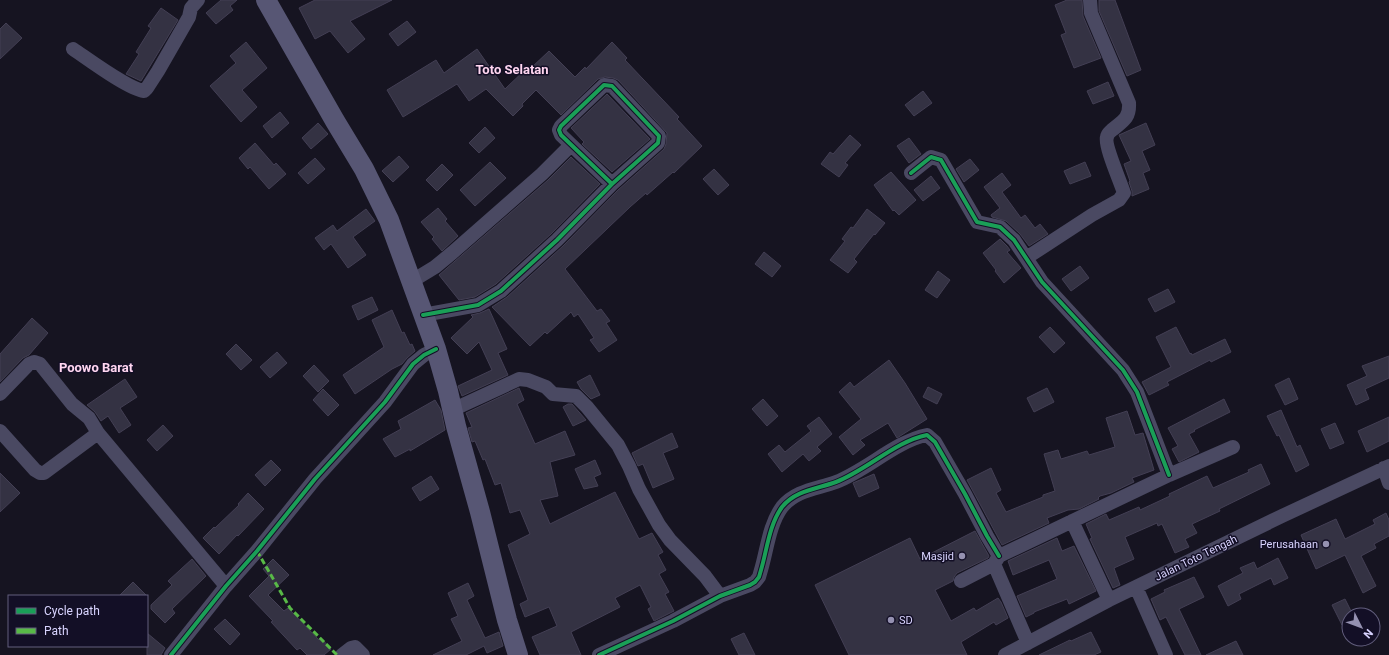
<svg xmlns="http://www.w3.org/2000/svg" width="1389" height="655" viewBox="0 0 1389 655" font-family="Roboto,sans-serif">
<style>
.building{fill:#343243;stroke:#433f54}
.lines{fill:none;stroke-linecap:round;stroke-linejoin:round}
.street{stroke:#4a4962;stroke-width:14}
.secondary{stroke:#575674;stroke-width:20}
.quiet{stroke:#58b947;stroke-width:3;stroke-dasharray:6 3;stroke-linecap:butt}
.cycleway-casing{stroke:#130f26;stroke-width:6}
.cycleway{stroke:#1a9f57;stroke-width:4}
.poi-dot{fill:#9591b1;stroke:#130f26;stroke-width:1.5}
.labels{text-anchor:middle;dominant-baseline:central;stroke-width:3;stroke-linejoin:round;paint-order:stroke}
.poi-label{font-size:11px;fill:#d9d4ff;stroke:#130f26;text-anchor:end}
.street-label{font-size:11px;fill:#d9d4ff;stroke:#130f26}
.quarter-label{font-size:13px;font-weight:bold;fill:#ffd6f0;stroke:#130f26}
</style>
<rect width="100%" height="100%" fill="#161421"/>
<!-- building -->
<path class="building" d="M221,0h16l-7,6 3,4 -17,14 -10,-11z
M315,0h77l-42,21 15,18 -17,14 -18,-22 -15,8 -16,-31z
M1067,0h15l1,16 18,42 -27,10 -13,-33 5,-2 -11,-28z
M1099,0h16l26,70 -14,6 -28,-65z
M161,8l17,12 -37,61 -15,-7 13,-20 -3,-2 15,-24 -3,-2z
M407,21l9,11 -18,14 -9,-12z
M6,23l16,15 -22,21v-30z
M246,42l21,26 -25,22 15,17 -16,15 -31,-36 26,-23 -6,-7z
M612,42l15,16 -2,2 54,57 -2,2 25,27 -28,27 -1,-1 -26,23 -1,-2 -16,14 -65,62 32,42 4,-2 9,12 -4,2 11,17 -18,12 -9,-12 4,-2 -16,-24 -4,3 -3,-5 -24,22 -2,-2 -15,14 -38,-39 15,-10 56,-51 55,-56 46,-41 2,-5 1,-11 -49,-53 -5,-2 -8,-1 -7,2 -37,36 -25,-25 -14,14 1,2 -10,10 -27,-27 -17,12 -12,-17 -54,33 -16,-27 49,-30 8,13 33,-24 28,40 23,-22 2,2 19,-18 26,26 10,-10 1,2z
M1108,82l6,14 -21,8 -6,-13z
M923,91l9,12 -18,13 -9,-11z
M607,94l43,45 -38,33 -30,-28 2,-2 -13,-14z
M280,112l9,11 -17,15 -9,-12z
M318,123l10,11 -17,15 -9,-11z
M1146,123l9,22 -13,6 8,19 -7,3 6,16 -17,7v-5l-3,-9 1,-1 -6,-17 7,-3 -12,-26z
M485,127l10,11 -16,15 -10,-10z
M850,135l11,10 -16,18 3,2 -9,12 -18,-13 9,-12 3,2z
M909,138l12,16 -12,9 -12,-17z
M255,143l19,22 2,-2 10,11 -17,15 -19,-22 -2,2 -9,-11z
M399,156l10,11 -16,15 -11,-11z
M571,157l29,27 -49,50 -55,50 -21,13 -16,3 -20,-25 109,-95z
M315,158l10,11 -17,15 -10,-11z
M970,159l9,11 -15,12 -8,-13z
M490,162l16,16 -31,28 -15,-16z
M1085,162l6,14 -21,8 -6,-13z
M442,164l11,11 -16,16 -11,-11z
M714,169l15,16 -11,10 -15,-16z
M891,172l25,28 -17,15 -5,-5 -1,1 -19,-26z
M1002,173l9,12 -9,7 19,26 4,-3 10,13 5,-4 8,10 -19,12 -9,-12 -14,-13 -14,-4 -1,-2 9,-7 -16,-21z
M931,176l9,12 -17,13 -9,-11z
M438,208l9,11 -2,2 13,15 -16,15 -10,-12 2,-2 -13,-15z
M366,209l9,12 -22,16 13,18 -18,13 -17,-24 -7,6 -9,-12 18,-13 4,6z
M867,209l18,14 -10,12 -1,-1 -20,25 3,3 -9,11 -18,-13 15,-19 -3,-2 9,-12 2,1z
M1000,239l7,7 3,4 -3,2 14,16 -17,15 -9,-12 1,-1 -13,-17z
M764,252l17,14 -9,11 -17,-13z
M1080,266l9,12 -18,13 -9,-12z
M938,271l12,9 -13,18 -12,-8z
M1168,289l7,13 -20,10 -7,-13z
M372,297l6,13 -20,10 -6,-14z
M489,309l18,40 -9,4 10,22 -46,21 -4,-10 34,-16 -13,-28 -12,12 -16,-16 22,-21 -2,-2 9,-2z
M392,310l10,23 2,-1 6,13 2,-1 3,7 -8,7 -5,6 -10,5 -37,25 -12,-19 41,-28 -12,-27z
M32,318l16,15 -19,22 -6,3 -23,24v-28z
M1050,327l15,16 -11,10 -15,-16z
M1176,327l14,27 1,-1 1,2 33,-16 6,13 -20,10 -1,-2 -43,22 2,3 -20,10 -7,-13 29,-15 -15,-30z
M236,344l16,16 -11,10 -15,-16z
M277,352l10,11 -17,15 -10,-11z
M1389,356v22l-24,11 4,10 -13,6 -9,-20 20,-9 -5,-10z
M889,360l16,23 22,36 -30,19 -9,-15 -28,17 5,5 -12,10 -14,-18 22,-18 -22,-27 11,-10 4,5z
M314,365l15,16 -11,11 -15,-16z
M590,375l10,20 -9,4 -10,-10 -4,-7z
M1289,378l9,21 -13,6 -10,-20z
M125,379l12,18 -17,11 11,17 -12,8 -11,-17 -7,5 -6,-9 -8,-7z
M928,387l14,7 -5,10 -14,-7z
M519,388l5,12 -7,4 18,40 30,-13 10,24 -25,7 8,34 -18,4 10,24 65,-32 24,47 13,-6 11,19 -5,3 8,15 -7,4 10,18 -4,2 9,17 -20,10 -6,-12 3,-2 -11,-22 -25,13 5,9 -49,25 10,23h-41l-8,-18 25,-11 -8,-19 -24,10 -5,-13 8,-4 -20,-55 22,-11 -10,-24 -10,3 -9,-30 -6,2 -10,-26 -2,1 -8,-19 -3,1 -4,-14 4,-1 -6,-14z
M1047,388l7,14 -20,10 -7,-14z
M323,389l16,16 -11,11 -15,-16z
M763,399l15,17 -11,10 -15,-17z
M1224,399l6,13 -36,18 1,1 -6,3 10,18 -20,10 -7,-13 6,-3 -10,-18z
M435,400l6,10 4,20 -35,21v-2l-15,8 -12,-18 18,-10 -3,-8z
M568,404h4l14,16 -13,6 -10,-19z
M1281,410l16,37 3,-2 9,20 -13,7 -17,-37 -2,1 -10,-20z
M1127,411l8,24 8,-2 11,37 -22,8 2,4 -23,11 -11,3 -2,2 1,1 -20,10 -11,1 -21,8 2,5 -47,22 -35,-65 24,-12 10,22 -5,3 10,19 37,-15v-2l12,-4 -11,-37 14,-4 3,9 26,-8 2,4 26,-8 -9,-29z
M819,417l13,17 -15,13 4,4 -12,10 -6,-7 -21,18 -14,-18 11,-9 6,7 26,-21 -4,-5z
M1389,417v24l-22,11 -9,-21z
M1335,423l9,20 -14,6 -9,-20z
M163,425l10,11 -16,15 -10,-11z
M672,433l6,14 -15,6 11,26 -21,9 -10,-24 -5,2 -6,-13z
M271,460l10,10 -16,16 -10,-11z
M595,460l6,14 -7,3 4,9 -14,3 -9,-20z
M1261,464l9,20 -51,25 1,2 -28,13 5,9 -12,6 4,8 -14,6 -13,-29 -4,2 -1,-3 -32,14 9,22 -20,9 6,17 -7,3 -23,-49 2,-1 -6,-14 20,-10 3,6 30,-13 1,3 30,-14 -1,-2 38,-18 6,12 36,-16 -1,-2z
M0,473l20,20 -20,19z
M874,474l5,14 -20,9 -6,-14z
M431,476l8,13 -19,12 -8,-13z
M248,493l16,16 -26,27 -1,-1 -18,19 -16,-16 11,-11 1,1 24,-23 -1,-1z
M1386,513l3,7v16l-15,8 2,4 -15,8 15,30 -13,7 -18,-38 -29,14 -15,-34 35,-16 9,20 30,-15 -2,-4z
M975,531l14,25 -1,2 -31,15 -3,4 -1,4 -18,9 16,31 23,-13 2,3 22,-13 3,4 7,16 -12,7 -2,-3 -33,20 6,13h-118l-34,-70 95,-47 10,21z
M1057,538l5,13 12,-5 22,45 -27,13 -2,-5 -33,13v1l-8,4 -9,-21 40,-17 -8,-19 -36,15 -5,-14z
M1278,558l10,20 -14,7 -3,-7 -32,16 2,5 -13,7 -10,-20 25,-13 -3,-5 14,-6 3,7z
M192,559l14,17 -34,33 3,4 -10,10 -14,-14v-4l21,-20 -4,-4z
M273,559l16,16 -21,20 16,16 4,-3 31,32 2,-2 10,11 -7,6h-17l-7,-7 -3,2 -26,-28 2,-1 -24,-25 20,-20 -6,-7z
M1194,577l10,20 -25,12 22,46h-16l-19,-38 -6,3 -9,-21 14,-7 -1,-2z
M133,582l14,14h-28z
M468,583l6,13 -7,4 18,38 14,-6 4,14 -16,7 -3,-7 -18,9h-33l29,-14 -11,-22 7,-3 -10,-23z
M1345,599l8,16h-4v6l-7,4 -10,-20z
M225,619l15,15 -10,11 -16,-16z
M1091,632l10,20 -7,3h-55l31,-15 1,1z
M147,633l18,15 -4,7h-14z
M744,633l11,22h-16l-8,-16z
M1236,641l7,14h-37z"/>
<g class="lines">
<!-- street -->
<path class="street" d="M73,49c15,10 55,40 71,42l3,-3 11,-17 31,-54 2,-9 7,-8
M911,173l20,-16 10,3 36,62 23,5 14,13 28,42 81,88 14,22 32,83
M1026,258l66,-43 27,-15 5,-7c-3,-10 -20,-48 -17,-56 0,-3 3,-5 5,-7 11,-9 18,-12 17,-27l-38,-90 -1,-13
M412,281l23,-14 17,-14 90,-79 29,-29
M423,315l55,-10 23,-14 56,-51 55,-56 -51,-49 -2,-5 2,-4 43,-41 8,1 47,50 -1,7 -46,41
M0,394l29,-30 5,-2 6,2 32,40 17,14 9,15
M452,410l67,-31 9,1 18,7 7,7 23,2 11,11 31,38 11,21 10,23 20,36 11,15 35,36 15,20
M0,431l35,39 5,3h4l54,-40 128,153
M1384,468l5,15
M1072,521l37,79
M961,581l33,-17
M1136,587l30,68
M1028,643l-34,-79 5,-8 170,-81 64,-28
M171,655l55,-69 31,-35 58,-72 70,-77 28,-38 11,-9 12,-6
M342,655l9,-7 4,-1 8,8
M599,655l74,-34 47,-25 30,-11 5,-3 4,-5 2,-7c6,-20 8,-45 21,-63 14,-17 35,-18 54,-25 31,-12 60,-41 91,-47l8,7 30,52 22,42 12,20
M1005,655l104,-55 173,-84 107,-50"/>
<!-- secondary -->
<path class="secondary" d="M266,0l69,121 29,48 25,51 47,129 12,42 8,35 24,86 27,108 11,35"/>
<!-- quiet -->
<path class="quiet" d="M257,551l33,57 47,47"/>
<defs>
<path id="cycleway" d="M911,173l20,-16 10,3 36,62 23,5 14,13 28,42 81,88 14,22 32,83
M423,315l55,-10 23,-14 56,-51 55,-56 -51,-49 -2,-5 2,-4 43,-41 8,1 47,50 -1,7 -46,41
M171,655l55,-69 31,-35 58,-72 70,-77 28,-38 11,-9 12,-6
M599,655l74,-34 47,-25 30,-11 5,-3 4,-5 2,-7c6,-20 8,-45 21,-63 14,-17 35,-18 54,-25 31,-12 60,-41 91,-47l8,7 30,52 22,42 12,20"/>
</defs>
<!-- cycleway casing -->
<use href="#cycleway" class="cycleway-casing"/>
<!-- cycleway -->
<use href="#cycleway" class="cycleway"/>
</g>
<!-- markers -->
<g class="poi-dot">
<circle cx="1326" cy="544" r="4"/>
<circle cx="962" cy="556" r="4"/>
<circle cx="891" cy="620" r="4"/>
</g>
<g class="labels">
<!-- poi labels -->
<g class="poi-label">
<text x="1318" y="544">Perusahaan</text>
<text x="954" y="556">Masjid</text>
<text x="899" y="620" text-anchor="start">SD</text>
</g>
<!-- street labels -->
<g class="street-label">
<text transform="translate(1196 558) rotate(-26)">Jalan Toto Tengah</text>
</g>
<!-- quarter labels -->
<g class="quarter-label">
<text x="512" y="69">Toto Selatan</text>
<text x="96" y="367">Poowo Barat</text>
</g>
</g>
<!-- legend -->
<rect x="8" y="595" width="140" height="52" fill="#130f26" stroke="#625e7d"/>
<rect x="16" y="608" width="20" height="6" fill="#1a9f57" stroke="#625e7d"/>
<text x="44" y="615" font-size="12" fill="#d9d4ff">Cycle path</text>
<rect x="16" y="628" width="20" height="6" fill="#58b947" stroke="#625e7d"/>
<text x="44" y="635" font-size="12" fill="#d9d4ff">Path</text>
<!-- north arrow -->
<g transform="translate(1361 627) rotate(132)"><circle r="19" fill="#130f26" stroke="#625e7d"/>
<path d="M0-3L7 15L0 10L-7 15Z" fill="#9591b1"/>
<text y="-6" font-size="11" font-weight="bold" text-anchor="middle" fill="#d9d4ff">N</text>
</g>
</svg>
